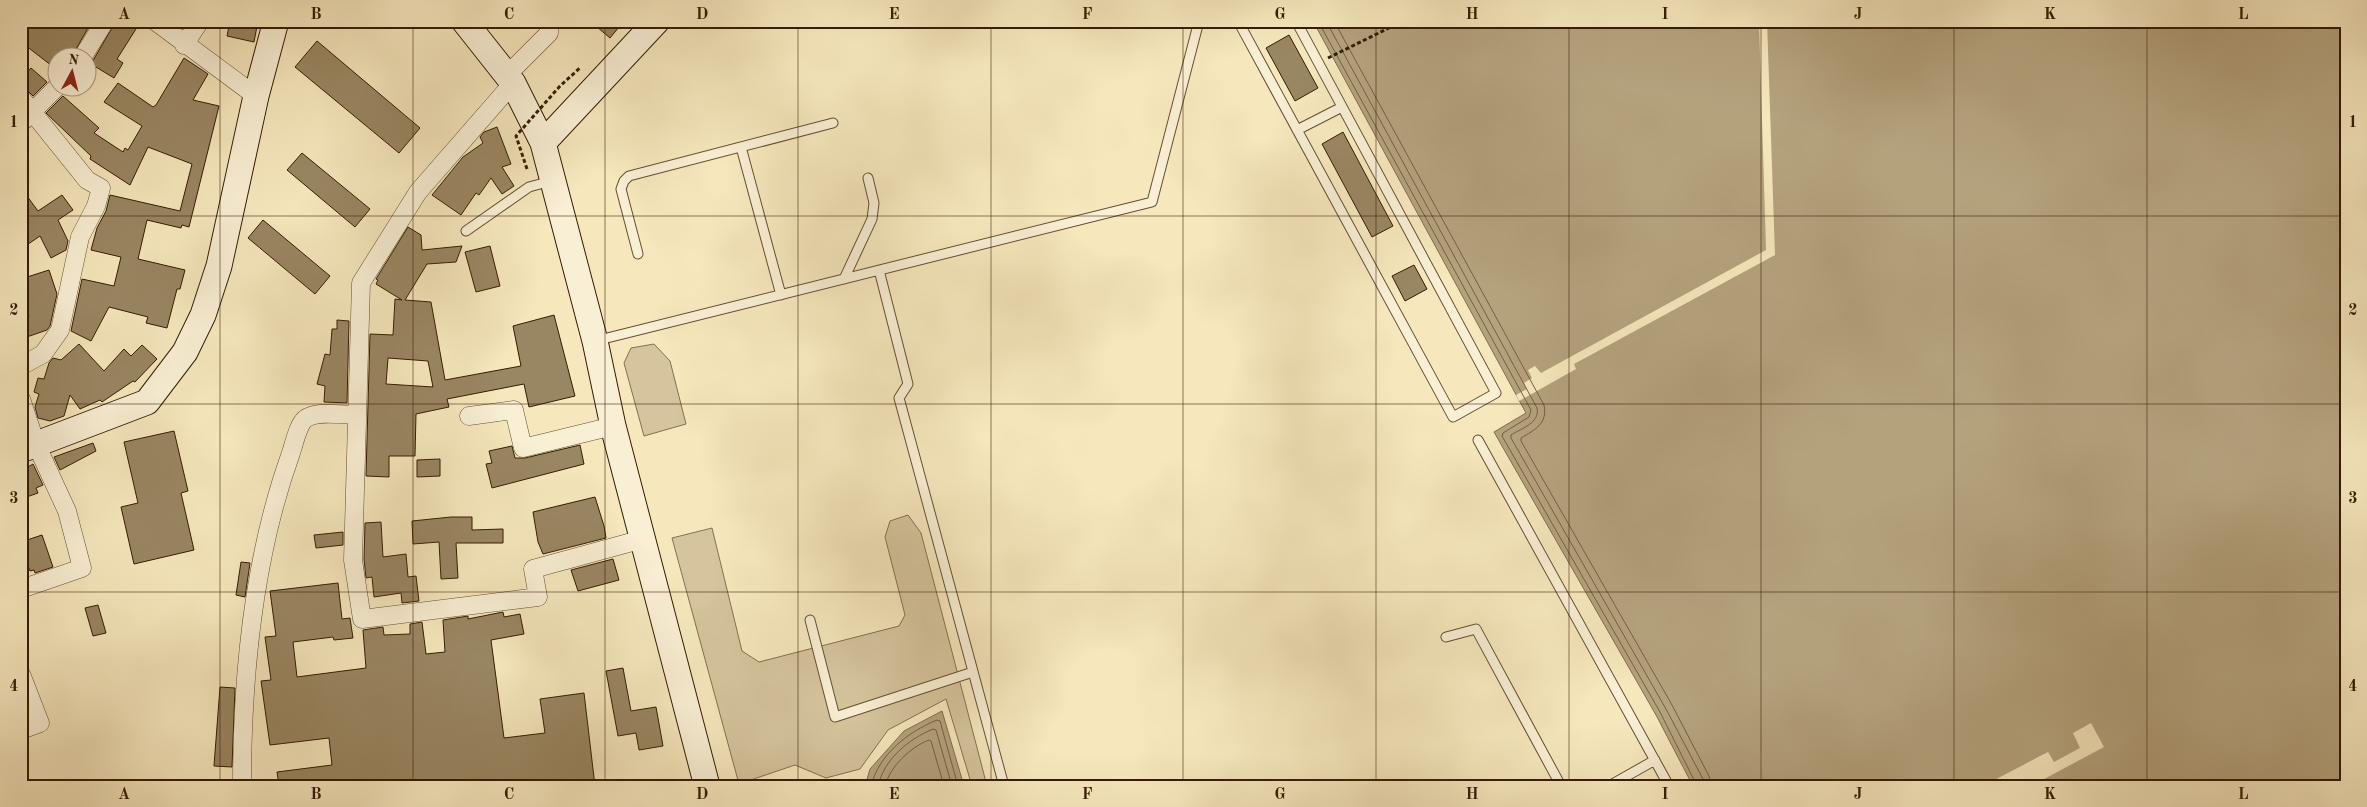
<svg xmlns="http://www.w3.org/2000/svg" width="2367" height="807" viewBox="0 0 2367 807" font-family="'Old Standard TT',serif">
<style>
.green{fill:#d5c49d;stroke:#84704e}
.water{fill:#b4a27d;stroke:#816c4b}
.pier{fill:#f6e7bd}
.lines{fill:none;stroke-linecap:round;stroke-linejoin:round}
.shore{stroke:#745f3e;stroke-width:1}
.building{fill:#998662;stroke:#341c00;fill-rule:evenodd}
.lane-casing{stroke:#644f2f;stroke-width:11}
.street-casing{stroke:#644f2f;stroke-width:19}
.secondary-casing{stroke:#341c00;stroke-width:27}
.path{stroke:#341c00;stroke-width:3;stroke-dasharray:4 2.5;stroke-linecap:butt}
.lane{stroke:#f9efd4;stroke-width:9}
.street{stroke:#f9efd4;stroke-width:18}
.secondary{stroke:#f9efd4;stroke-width:25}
.path-bridge{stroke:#341c00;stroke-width:3;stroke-dasharray:4 2.5;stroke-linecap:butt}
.grid{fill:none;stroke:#341c00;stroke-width:1;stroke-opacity:0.55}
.neatline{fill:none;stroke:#341c00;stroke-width:2}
.grid-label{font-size:16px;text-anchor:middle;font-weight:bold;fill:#341c00}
</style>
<rect width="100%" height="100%" fill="#f6e7bd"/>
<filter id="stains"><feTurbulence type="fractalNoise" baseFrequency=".004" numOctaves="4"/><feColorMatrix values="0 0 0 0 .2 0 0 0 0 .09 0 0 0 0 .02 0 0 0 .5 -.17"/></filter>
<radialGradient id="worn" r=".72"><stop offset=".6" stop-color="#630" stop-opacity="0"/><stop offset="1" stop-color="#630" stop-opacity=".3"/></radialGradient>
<!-- green -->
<path class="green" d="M654,344l16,17 16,63 -42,12 -20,-73 7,-15z
M908,515l13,18 66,253h-15l-26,-87 -58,31 -28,39 -34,9 -31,-13 -56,19 -67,-246 40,-10 30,123 17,11 140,-36 6,-11 -20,-78 5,-16z"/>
<!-- water -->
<path class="water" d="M1313,21h1033v765h-653l-37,-71 -162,-283 32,-19z
M942,711l22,75h-99l5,-17 34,-38z"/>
<!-- pier -->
<path class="pier" d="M1759,21h8l8,234 -201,109 2,5 -57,32 -3,-6 11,-6 -3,-6 8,-5 -4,-8 7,-4 6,7 225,-123z
M2091,723l13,24 -73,39h-48l65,-34 6,10 26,-14 -7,-15z"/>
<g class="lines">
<!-- shore -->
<path class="shore" d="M1318,21l213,389 -2,7 -26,16 -1,3 158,276 37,74
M1326,21l211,387c3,15 -15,20 -26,27v3l155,271 37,70 1,7
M1334,21l210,384c4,18 -9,25 -23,33v3l151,264 37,71 2,10
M871,786c8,-32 37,-54 66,-66l3,1 18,65
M878,786c6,-27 31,-47 55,-57l3,1 16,56
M885,786c5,-20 26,-39 44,-46l2,1 13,45"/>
</g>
<!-- building -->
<path class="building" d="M30,21h62l-21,37h-13l-2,11 -35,-27v-8z
M116,21h25l-24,38 6,4 -9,15 -23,-14z
M230,21h28l-4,21 -27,-6z
M590,21h34l-14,17z
M1289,35l29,53 -23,13 -29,-53z
M317,41l103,87 -21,25 -104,-86z
M184,58l24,16 -15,26 26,6 -30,121 -7,-2 -1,3 -34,-8 -9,39 47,11 -5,19h-3l-10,39 -21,-5 2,-6 -39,-10 -18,34 -20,-10 11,-52 32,7 7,-29 -30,-7 6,-22 9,-17 4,-16 70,16 12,-47 -44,-17 -18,38 -40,-26 1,-3 -45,-43 17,-17 36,32 -5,5 29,19 2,-4 3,2 14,-24 -38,-24 14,-19 35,24 3,-2z
M31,68l16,14 -14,14 -8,-8h-4v-9z
M497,127l14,37 -9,3 12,19 -12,8 -11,-16 -12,17 -3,-2 -15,22 -29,-20 31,-38 20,-14 -3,-6 4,-5z
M1343,132l50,94 -21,11 -50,-93z
M302,153l68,56 -15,18 -68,-57z
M21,188l17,23 24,-16 11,15 -15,10 10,21 -2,9 -15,8 -11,-22 -19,13z
M263,220l67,56 -15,18 -67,-56z
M408,227l13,8 1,15 40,-4 -6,16 -29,2 -22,36 26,2 14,78 76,-14 -8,-40 41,-11 21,81 -46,11 -5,-23 -77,15 2,8 -33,7 -1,42h-26v21l-23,-1 4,-142 23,1 2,-36 7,1 -26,-16 2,-4 -2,-1zM388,358l40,3 5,26 -47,-3z
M490,246l10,40 -24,6 -11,-40z
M1414,265l13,24 -22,12 -13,-25z
M49,270l8,24 -7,32 -3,4 -26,9v-20l8,-2 -8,-25v-13z
M337,320l12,1 -2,82 -23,-1 1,-16 -8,-2 8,-30 5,1 2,-26h5z
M79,344l25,27 20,-22 7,7 11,-11 15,14 -22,23 -2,-1 -31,21 -2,-2 -20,9 -10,-14 -6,21 -14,5 -12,-3 -3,-11 4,-13 -5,-2 4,-14 6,1 5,-16 4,-5 8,2z
M174,431l14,60 -7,2 13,57 -60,14 -13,-57 17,-4 -14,-61z
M93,443l3,8 -36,19 -6,-13z
M580,445l4,19 -92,24 -6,-24 6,-1 -3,-12 23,-5 3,12h10z
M440,459v17l-23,1v-17z
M26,463l2,4 5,-3 10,21 -7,3 2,5 -17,6v-35z
M595,497l9,29 2,12 -63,16 -5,-12 -5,-30z
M451,517h21v13l31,-1v14h-47l2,35 -17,1 -2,-37 -26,2 -1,-23z
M381,522l2,35 23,-3 2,23 8,-1 3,25 -17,2 -1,-10 -27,4 -2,-20 -6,1 -2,-19 1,-36z
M343,532v13l-27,3 -2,-13z
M42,535l11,32 -18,6 -1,-3 -4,1 -9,-23v-6z
M613,559l6,21 -41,11 -7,-21z
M241,562l9,1 -5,34 -9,-2z
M338,583l4,36 8,-1 3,20 -19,2 -1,-3 -40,5 4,35 69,-9 -3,-38 20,-3 1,8 26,-1v-10l12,-2 4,32 19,-2 -2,-32 25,-4v3l35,-7 1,5 16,-3 4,20 -33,6 13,98 41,-5 -5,-34 44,-6 11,93h-316l-2,-14 55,-7 -3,-27 -59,7 -9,-64 10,-1 -6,-43 11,-1 -6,-45z
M98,605l8,28 -13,3 -8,-28z
M623,668l8,43 25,-4 7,39 -24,4 -3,-17 -18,3 -12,-65z
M220,687l15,1 -3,79 -18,-1z"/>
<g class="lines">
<defs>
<path id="lane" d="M1238,21l215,396 43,-24 -200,-372
M1297,130l45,-23
M741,147l40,148
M466,231l63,-44 22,-6
M638,254l-17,-65 3,-8 5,-5 204,-53
M879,270l29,114 -9,14 105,388
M844,279l28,-60 2,-16 -6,-25
M595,341l557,-139 47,-181
M1478,440l191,346
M810,620l25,97 138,-45
M1446,637l30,-8 85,157
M1609,786l46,-26"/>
<path id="street" d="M155,21l101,75
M184,45l16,-24
M82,58l23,-37
M507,75l42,-42v-12
M513,83l-95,109 -57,91 -8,277 9,59 176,-22 -5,-28 110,-30
M21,98l66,82 14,8 -5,18 -16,31 -20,93 -17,24 -22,12
M21,123l37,-37
M21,399l15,45 31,67 15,57 -61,21
M469,416l45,-6 9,38 90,-22
M21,674l19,49 -19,7
M242,786c0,-111 11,-228 49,-333 3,-9 7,-28 14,-34 12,-9 37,-4 52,-4"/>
<path id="secondary" d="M464,21l49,62 30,60 52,198 18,85 94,360
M543,143l114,-122
M21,450l126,-48 38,-50 18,-37 16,-49 37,-170 20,-75"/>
</defs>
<!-- lane casing -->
<use href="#lane" class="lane-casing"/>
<!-- street casing -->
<use href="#street" class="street-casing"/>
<!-- secondary casing -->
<use href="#secondary" class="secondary-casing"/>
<!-- path -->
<path class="path" d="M1328,58l75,-37"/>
<!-- lane -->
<use href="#lane" class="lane"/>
<!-- street -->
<use href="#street" class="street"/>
<!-- secondary -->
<use href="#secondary" class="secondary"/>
<!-- path-bridge -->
<path class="path-bridge" d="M527,169l-11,-33 44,-50 21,-19"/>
</g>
<!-- grid -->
<path class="grid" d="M220,21v765M413,21v765M605,21v765M798,21v765M991,21v765M1183,21v765M1376,21v765M1569,21v765M1761,21v765M1954,21v765M2147,21v765M21,216h2325M21,404h2325M21,592h2325"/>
<!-- margin -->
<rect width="2367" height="807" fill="none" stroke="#f6e7bd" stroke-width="55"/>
<!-- north arrow -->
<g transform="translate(72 72) rotate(7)"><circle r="24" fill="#f9efd4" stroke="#aa9b7f"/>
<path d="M0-4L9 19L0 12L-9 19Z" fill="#8f2418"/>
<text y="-8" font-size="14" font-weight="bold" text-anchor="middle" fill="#341c00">N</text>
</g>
<rect x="28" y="28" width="2312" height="752" class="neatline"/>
<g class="grid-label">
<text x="124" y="19">A</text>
<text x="316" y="19">B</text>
<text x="509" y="19">C</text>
<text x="702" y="19">D</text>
<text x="894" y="19">E</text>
<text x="1087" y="19">F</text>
<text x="1280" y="19">G</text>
<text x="1472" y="19">H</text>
<text x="1665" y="19">I</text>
<text x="1858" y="19">J</text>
<text x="2050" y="19">K</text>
<text x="2243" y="19">L</text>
<text x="14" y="127">1</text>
<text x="2353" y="127">1</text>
<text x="14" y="315">2</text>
<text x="2353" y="315">2</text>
<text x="14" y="503">3</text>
<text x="2353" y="503">3</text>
<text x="14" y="691">4</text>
<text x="2353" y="691">4</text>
<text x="124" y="799">A</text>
<text x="316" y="799">B</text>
<text x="509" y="799">C</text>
<text x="702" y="799">D</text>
<text x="894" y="799">E</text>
<text x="1087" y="799">F</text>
<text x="1280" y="799">G</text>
<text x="1472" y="799">H</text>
<text x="1665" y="799">I</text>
<text x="1858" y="799">J</text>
<text x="2050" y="799">K</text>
<text x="2243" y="799">L</text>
</g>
<rect width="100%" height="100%" filter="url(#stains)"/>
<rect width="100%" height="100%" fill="url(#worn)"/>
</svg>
